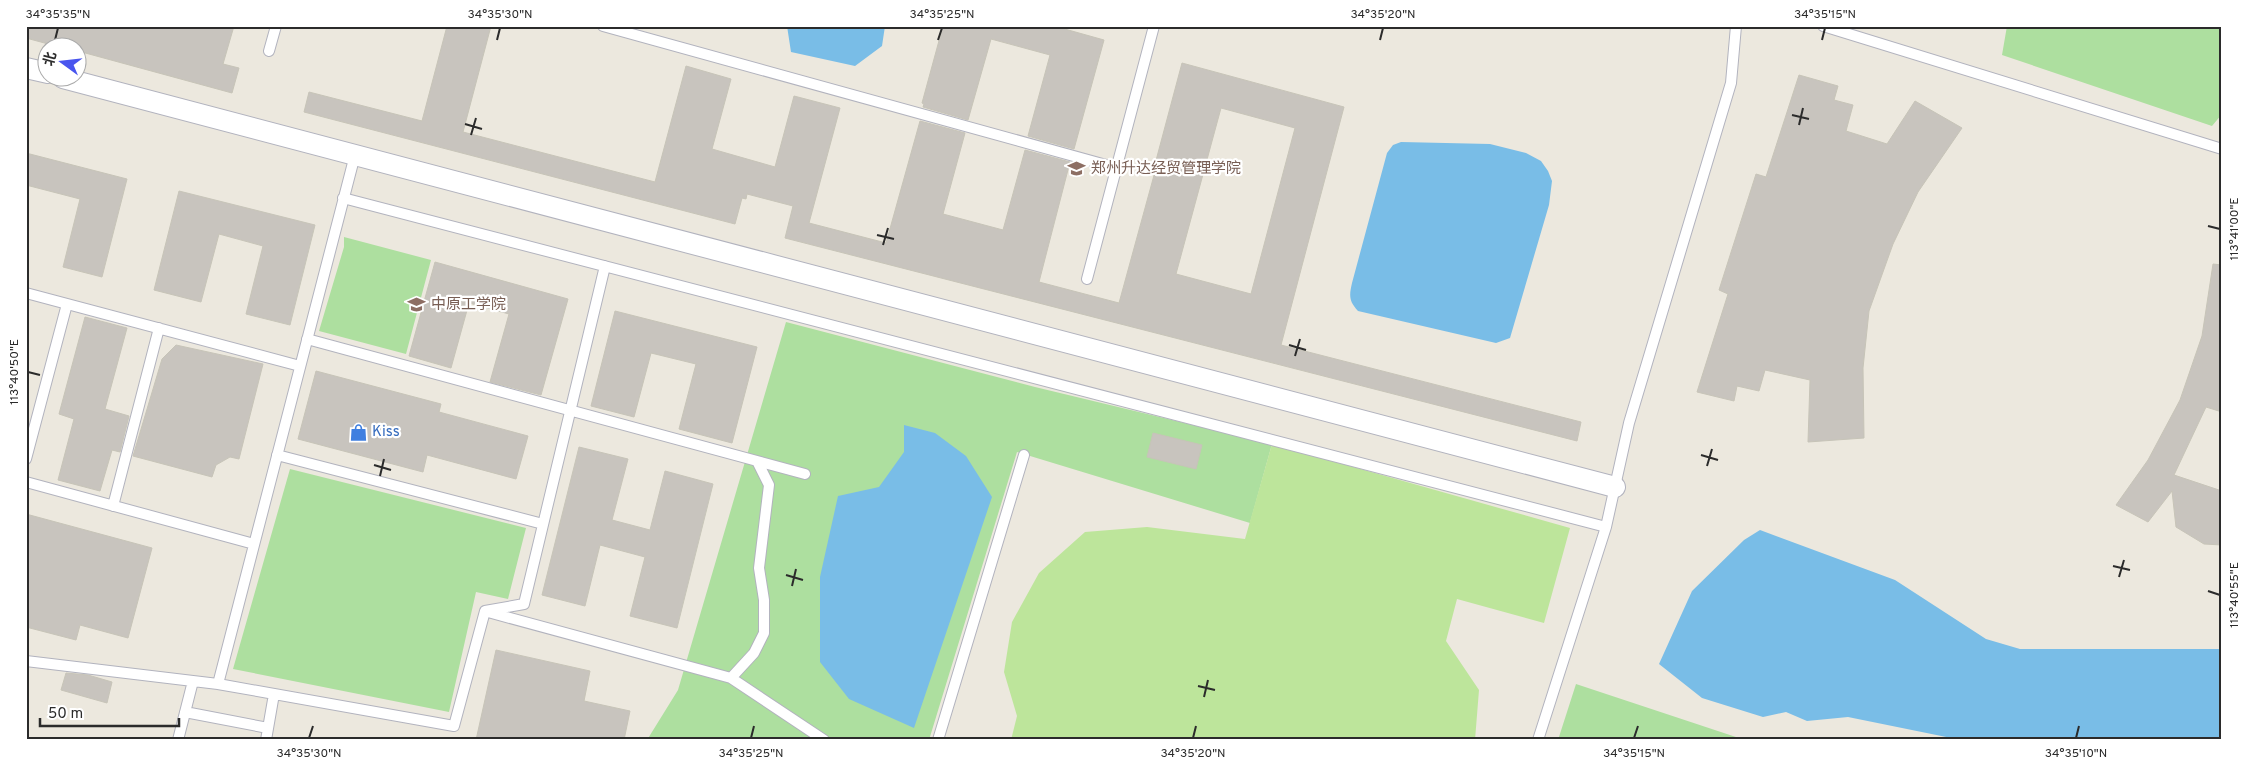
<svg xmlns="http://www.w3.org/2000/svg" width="2248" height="766" viewBox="0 0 2248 766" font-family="Overpass,'Noto Sans SC',sans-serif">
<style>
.green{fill:#addf9f}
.pitch{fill:#bde59b}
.water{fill:#79bde7}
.building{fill:#c8c4be;stroke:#c7c4b8;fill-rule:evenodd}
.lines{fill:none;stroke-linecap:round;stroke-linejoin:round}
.service-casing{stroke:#b2b3be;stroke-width:12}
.minor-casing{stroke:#b2b3be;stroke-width:22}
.service{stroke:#fff;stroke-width:10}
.minor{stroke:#fff;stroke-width:20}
.ticks{fill:none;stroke:#2b2b2b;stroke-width:2}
.labels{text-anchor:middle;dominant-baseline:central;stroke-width:4.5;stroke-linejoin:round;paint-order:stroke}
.education-label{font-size:15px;fill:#785e54;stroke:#fff;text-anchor:start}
.shop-label{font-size:15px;fill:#366cbe;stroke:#fff;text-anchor:start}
.neatline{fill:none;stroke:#2b2b2b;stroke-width:2}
.ticks-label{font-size:12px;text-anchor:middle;fill:#2b2b2b}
</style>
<rect width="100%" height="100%" fill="#ece8de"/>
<!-- green -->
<path class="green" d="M2007,26h215v88l-10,12 -210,-71z
M344,237l87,23 -25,94 -87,-23 25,-84z
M786,322l249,65 237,57 -22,79 -233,-71 -88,288h-282l31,-50z
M290,469l236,59 -18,71 -32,-7 -27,120 -216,-43z
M1576,684l169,56h-187z"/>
<!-- pitch -->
<path class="pitch" d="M1272,444l298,84 -26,95 -87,-24 -11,42 33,49 -4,50h-464l6,-24 -13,-44 8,-50 27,-49 46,-41 62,-5 98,12z"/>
<!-- water -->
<path class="water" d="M787,26h98l-3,20 -27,20 -64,-14z
M1401,142l89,2 36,9 15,8 7,10 4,10 -3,24 -39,133 -14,5 -138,-32c-9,-10 -9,-15 -6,-28l35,-130 6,-8z
M904,425l31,8 31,23 26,41 -78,231 -65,-29 -29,-37v-85l18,-81 41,-9 25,-35z
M1760,530l135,50 91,59 34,10h202v91h-261l-113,-23 -41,4 -21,-9 -23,5 -61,-19 -43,-34 33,-73 52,-51z"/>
<!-- building -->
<path class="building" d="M26,26h208l-11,38 16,4 -7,25 -154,-42v-3h-15l-37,-10z
M447,26h44l-28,106 192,50 31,-116 45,13 -19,70 63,18 19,-71 46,12 -31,115 77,20 34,-122 45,12 -22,81 60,16 22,-80 45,12 -31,120 80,21 37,-135h-2l28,-105 162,44 -63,238 300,77 -4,19 -792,-203 8,-32 -46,-12 -1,5 -4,-1 -7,26 -431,-112 5,-20 113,29zM1221,108l74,20 -44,166 -75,-20z
M943,26h111l50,14 -30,109 -46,-13 22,-81 -59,-16 -23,81 -45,-13 1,-3 -2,-1z
M1799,75l39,11 -4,14 19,5 -7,26 41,13 28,-43 47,27 -44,64 -25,52 -24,67 -6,57 1,70 -56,4 2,-62 -45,-10 -6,21 -22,-5 -3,15 -37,-9 31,-98 -9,-4 37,-116 10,3z
M26,153l101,26 -25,98 -39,-10 17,-68 -54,-14z
M179,191l136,34 -25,100 -44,-11 17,-68 -44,-12 -18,68 -47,-12z
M435,262l133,37 -27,96 -51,-13 19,-68 -40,-11 -18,65 -42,-12z
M2213,264l9,1v147l-16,-5 -32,68 48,16v54l-18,-1 -28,-17 -4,-36 -24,31 -32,-17 32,-45 32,-60 22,-64z
M615,311l142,36 -25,96 -53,-14 17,-65 -45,-11 -17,64 -43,-11z
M85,317l42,11 -22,81 24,7 -9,36 -8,-2 -12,41 -42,-11 16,-61 -15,-5z
M176,345l87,19 -24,95 -9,-2 -14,8 -4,12 -79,-21 29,-97z
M316,371l125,33 -2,8 89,24 -12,43 -89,-24 -4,17 -125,-33z
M1153,433l49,12 -6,24 -49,-12z
M579,447l49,12 -16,61 38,10 15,-59 48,13 -36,144 -47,-12 15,-59 -45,-12 -15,61 -43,-11z
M26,514l126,34 -24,90 -48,-13 -4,15 -50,-13z
M496,650l94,21 -6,30 46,10 -6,29h-148z
M66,673l22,2 24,7 -5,21 -46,-13z"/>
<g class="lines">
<defs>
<path id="service" d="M603,26l514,142
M1823,26l399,123
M269,51l7,-25
M343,198l1263,329
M1087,279l67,-253
M26,293l274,73
M307,339l498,135
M277,455l266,69
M26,459l41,-155
M26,482l228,62
M113,506l46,-178
M488,612l243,66 93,62
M26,661l192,23 236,42 31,-115 39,-7 81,-338
M731,678l23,-25 10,-20v-33l-5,-32 10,-83 -12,-24
M218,684l137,-529
M185,712l83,16
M178,740l15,-59
M266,740l8,-46
M938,740l86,-285
M1538,740l68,-213 23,-104 102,-340 5,-57"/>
<path id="minor" d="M26,68l22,5
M63,78l1552,409"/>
</defs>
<!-- service casing -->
<use href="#service" class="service-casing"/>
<!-- minor casing -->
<use href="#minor" class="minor-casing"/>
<!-- service -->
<use href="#service" class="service"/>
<!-- minor -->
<use href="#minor" class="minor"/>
</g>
<!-- ticks -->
<path class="ticks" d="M55,40l3,-12M497,40l3,-12M938,40l4,-12M1380,40l3,-12M1822,40l3,-12M1792,115l17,4M465,124l17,5M1799,125l4,-17M471,135l5,-17M2208,226l12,3M877,235l17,4M883,245l5,-17M1289,345l17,5M1295,356l5,-17M28,372l12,3M1701,455l17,5M374,465l17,5M1707,466l5,-17M380,476l4,-17M2113,566l17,4M786,575l17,5M2119,577l5,-17M792,586l4,-17M2208,591l12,4M1198,686l17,4M1204,697l4,-17M309,738l4,-12M751,738l3,-12M1193,738l3,-12M1634,738l4,-12M2076,738l3,-12"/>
<!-- icons -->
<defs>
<symbol id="university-bare" viewBox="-9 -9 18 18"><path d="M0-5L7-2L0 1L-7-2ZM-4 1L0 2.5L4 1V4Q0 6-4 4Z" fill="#8d6e63" stroke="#fff" stroke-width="2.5" paint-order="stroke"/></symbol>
<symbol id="shop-bare" viewBox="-9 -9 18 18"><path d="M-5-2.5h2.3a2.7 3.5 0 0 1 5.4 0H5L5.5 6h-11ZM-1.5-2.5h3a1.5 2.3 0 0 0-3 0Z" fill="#3f7fe0" stroke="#fff" stroke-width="2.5" paint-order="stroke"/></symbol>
</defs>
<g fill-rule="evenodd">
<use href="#university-bare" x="1064" y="156" width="25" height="25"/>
<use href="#university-bare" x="404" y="292" width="25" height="25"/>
<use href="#shop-bare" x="346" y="420" width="25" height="25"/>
</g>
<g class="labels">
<!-- education labels -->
<g class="education-label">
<text x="1091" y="169">郑州升达经贸管理学院</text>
<text x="431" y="305">中原工学院</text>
</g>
<!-- shop labels -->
<g class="shop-label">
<text x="372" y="432">Kiss</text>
</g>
</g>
<!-- border -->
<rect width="2248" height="766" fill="none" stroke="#ffffff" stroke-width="55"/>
<!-- north arrow -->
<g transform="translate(62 62) rotate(285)"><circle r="24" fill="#ffffff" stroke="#aaaaaa"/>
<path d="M0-4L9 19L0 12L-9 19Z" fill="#4955ee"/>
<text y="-8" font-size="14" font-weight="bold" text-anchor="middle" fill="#2b2b2b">北</text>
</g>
<!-- scale -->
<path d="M40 718v8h139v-8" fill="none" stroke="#2b2b2b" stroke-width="2.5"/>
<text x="48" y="718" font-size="15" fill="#2b2b2b" stroke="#ffffff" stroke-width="4" paint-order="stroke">50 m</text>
<rect x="28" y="28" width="2192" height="710" class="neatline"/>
<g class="ticks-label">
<text x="58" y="18">34°35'35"N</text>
<text x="500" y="18">34°35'30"N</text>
<text x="942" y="18">34°35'25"N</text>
<text x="1383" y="18">34°35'20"N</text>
<text x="1825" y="18">34°35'15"N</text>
<text transform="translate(2234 229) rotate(-90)" y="4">113°41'00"E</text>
<text transform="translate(14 372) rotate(-90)" y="4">113°40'50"E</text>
<text transform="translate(2234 595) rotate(-90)" y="4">113°40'55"E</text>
<text x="309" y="757">34°35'30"N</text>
<text x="751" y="757">34°35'25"N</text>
<text x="1193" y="757">34°35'20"N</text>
<text x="1634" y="757">34°35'15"N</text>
<text x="2076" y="757">34°35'10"N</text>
</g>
</svg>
